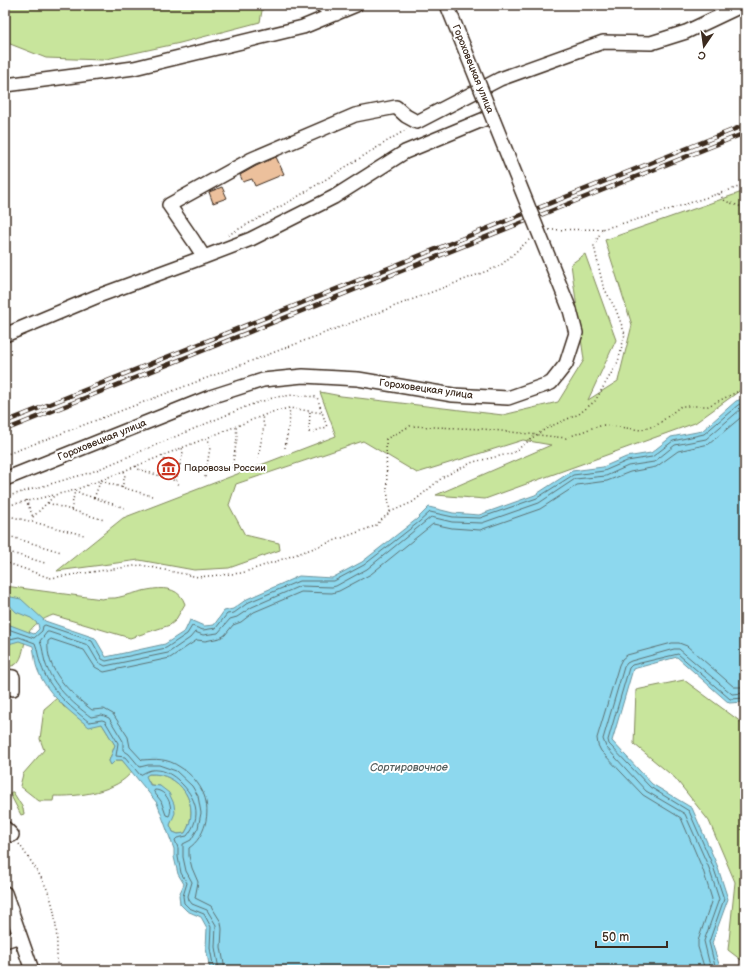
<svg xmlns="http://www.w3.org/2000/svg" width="750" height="975" viewBox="0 0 750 975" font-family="'Balsamiq Sans',sans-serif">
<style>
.green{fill:#c8e59c;stroke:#82885d}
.water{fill:#8dd8ee;stroke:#6c929b;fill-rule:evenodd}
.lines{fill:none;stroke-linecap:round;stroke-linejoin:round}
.shore{stroke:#5c7071;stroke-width:1}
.building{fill:#ecc09c;stroke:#3b2a1e}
.minor-casing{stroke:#3b2a1e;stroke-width:16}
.path{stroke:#3b2a1e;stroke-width:1.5;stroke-dasharray:1 3;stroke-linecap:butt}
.minor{stroke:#fff;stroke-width:13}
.rail-casing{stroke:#3b2a1e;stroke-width:4.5}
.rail{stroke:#fff;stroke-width:3;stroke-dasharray:9;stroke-linecap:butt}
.minor-bridge-casing{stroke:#3b2a1e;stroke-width:16;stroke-linecap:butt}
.minor-bridge{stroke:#fff;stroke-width:13}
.labels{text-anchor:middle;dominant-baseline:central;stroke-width:4;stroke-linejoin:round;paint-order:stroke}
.street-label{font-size:10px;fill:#3b2a1e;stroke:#fff}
.poi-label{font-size:10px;fill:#3b2a1e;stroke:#fff;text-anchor:start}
.water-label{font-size:11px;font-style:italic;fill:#545e5c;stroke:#fff}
</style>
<rect width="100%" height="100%" fill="#fff"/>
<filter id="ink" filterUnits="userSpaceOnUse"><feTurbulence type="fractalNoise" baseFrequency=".025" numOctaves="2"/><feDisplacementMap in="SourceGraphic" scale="8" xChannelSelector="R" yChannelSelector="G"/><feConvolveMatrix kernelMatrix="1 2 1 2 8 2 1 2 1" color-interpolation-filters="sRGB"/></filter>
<g filter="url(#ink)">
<!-- green -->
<path class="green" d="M5,5h258l-3,17 -80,21 -78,17 -56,-2 -41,-16z
M745,191v196l-50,36 -210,76 -49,-4 115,-50 -28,-5 -106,33 -54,-32 -127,43 -7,21 16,30 34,8 1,7 -51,18 -35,2 -55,-10 -82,11 66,-53 213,-82 -16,-44 21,4 162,19 55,-13 26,-42 -13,-96 14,-10 31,86 -28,60 30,-19 14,-56 -27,-85z
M5,586l97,13c4,-1 8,-1 13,-1 19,-3 60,-23 70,6l-10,17 -5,4 -40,13 -77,-23c-10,4 -20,9 -25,19 -7,13 -3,35 -23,32z
M684,680l61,45v238l-17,-13 7,-68 -26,-61 -34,-43 -41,-34 2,-54z
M57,698l7,9 38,17 13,21 -6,16 2,4 5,-5h6l10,11c-14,21 -55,26 -78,25l-1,5h-14l-19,-15 3,-12 21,-24 -4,-11 4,-30z
M149,774c32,-2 53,32 36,59l-7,1 -5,-2 -3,-7c8,-22 3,-22 -10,-39l-9,-1 -6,-9z
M11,792h2l10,16 1,6 -3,1 -11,-21z"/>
<!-- water -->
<path class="water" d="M745,398v304l-16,1 -52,-46 -44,12 -21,72 40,43 40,24 25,57 11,34 -16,44 9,27h-511l-4,-22 1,-20 -6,-11 -14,-6 -7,-7 -1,-9 5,-11 -6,-10 -4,-17v-8l-17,-46 -35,-43h-6l-5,5 -2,-4 6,-16 -13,-21 -13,3c-21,-17 -45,-35 -53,-62 -1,-6 -2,-13 -3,-19l-14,-5 -14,4v-22l29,11 5,-5 -1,-5 -7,-6 -15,-6 -11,-12v-7l6,4 10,2 24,22 50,17 11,19 59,-13 20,-13 5,-11 14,6 10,-1 10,-14 9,-2 14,-10 52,-23 33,2 30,-16 55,-43 12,-12 24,6 26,2 56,-20 37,-24 31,-4 23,-10 25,-4 20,-16 31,-6 34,-30zM149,774c32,-2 53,32 36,59l-7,1 -5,-2 -3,-7 5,-12 -1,-9 -5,-11 -9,-7 -10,-1 -4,-9z"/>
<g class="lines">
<!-- shore -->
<path class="shore" d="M5,628l29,10 8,-7 1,-5 2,-1 47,16 10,18 4,2 60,-13 21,-14 5,-8 11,4 13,-2 11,-14 7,-1 15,-11 50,-21h35l30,-16 55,-43 11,-10 23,5 27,1 57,-20 36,-23 31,-4 23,-10 25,-4 21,-16 31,-7 34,-29 7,-3
M5,640l14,-3 16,6c3,7 3,15 6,22 8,24 28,41 48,57l13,-2 3,1 13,22 -2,13 9,1 15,18c6,-3 10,-6 17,-5 8,0 17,6 22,11 17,16 24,35 8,55l-10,2 -2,2 3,8v9l3,16 6,10 -4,13 1,7 5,5 15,6 7,13 -1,21 4,22
M155,790c12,0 19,17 14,26l-3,-1 -5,-14 -7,-9z
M219,970l-4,-23 1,-22 -9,-15 -15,-6 -3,-4 -1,-4 4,-14 -6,-11 -3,-14v-13l8,-4 7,-12 3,-15 -3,-17 -6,-10 -16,-15 -17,-6h-11l-8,2 -11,-13 -6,-4v-9l-14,-23 -7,-3 -11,2c-19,-14 -39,-32 -46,-55 -2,-7 -2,-14 -5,-21l7,-9h2l39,13 10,17 7,4 63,-13 22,-15 5,-6 8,3 15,-2 12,-14 7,-2 15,-10 48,-21 32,1 4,-1 31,-17 64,-52 21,5 30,1 57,-20 36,-24 31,-3 22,-10 26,-4 21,-17 31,-6 35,-30 4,-2
M225,970l-4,-23 1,-18 -1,-7 -10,-16 -16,-8 3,-16 -6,-14 -3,-12v-8c16,-11 22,-35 15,-53 -4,-11 -14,-22 -24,-28 -13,-9 -24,-8 -38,-7l-12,-13 -2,-10 -15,-23 -9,-5 -12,1c-21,-16 -47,-40 -44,-69l3,-2 33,11 11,17 9,5 66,-14 27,-18 8,1 15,-3 5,-3 8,-10 8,-3 13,-10 47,-20 31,1 7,-2 32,-17 62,-50 19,4 28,2 60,-21 37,-24 30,-4 23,-9 26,-5 22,-16 31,-7 36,-30
M705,970l-7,-23v-6l14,-42 -9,-29 -22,-52 -38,-23 -42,-44 -3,-6 -1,-7 22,-73 3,-6 5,-4 45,-12h7l8,3 47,41h11
M711,970l-7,-29 15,-42 -10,-31 -24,-54 -39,-23 -40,-44 -3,-8 21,-72 3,-4 4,-2 43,-12h5l53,45 13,-1
M716,970l-7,-28 15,-43 -11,-33 -24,-55 -39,-24 -41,-43 -1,-4 21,-72 3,-3 46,-11 52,45 15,-1"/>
</g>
<!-- building -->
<path class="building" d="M276,157l8,17 -29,12 -3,-7 -9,3 -3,-7 16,-9z
M222,187l5,11 -14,5 -4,-11z"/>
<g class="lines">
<defs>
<path id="minor" d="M321,5l15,9
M5,87l1,-2 128,-17 169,-41 53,-22
M204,257l-11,-17 -24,-35 83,-46 103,-44 41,-8 10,9 11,6 83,-43 103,-37 48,1 35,-11 57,-27
M5,335l93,-39 106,-39 47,-18 83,-42 71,-45 87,-36
M5,479l205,-82 53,-17 40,-4 55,3 95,16 55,3 43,-15 15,-19 10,-31 -6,-23
M5,676l8,1v12
M5,828l7,7
M5,893l27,77
M5,941l15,-5"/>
</defs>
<!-- minor casing -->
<use href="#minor" class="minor-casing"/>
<!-- path -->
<path class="path" d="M719,194l6,7 20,7
M549,230l53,-1
M228,235l66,-36 113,-70
M285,448l5,-31 -1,-9
M5,455l495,-189 30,-27
M162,456l17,29
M258,458l6,-32 -2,-10
M136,466l2,3 38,12 7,-29 -1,-4
M232,468l5,-30 -1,-13
M164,477l5,-8 11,-4
M205,477l5,-29 -2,-10
M122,488l3,-13 -1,-4
M5,497l87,-25 158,-67 26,-8 17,-2 24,2 10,30 -15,5h-3l1,-21
M94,498l7,-18 6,3 45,13
M26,500l7,17
M48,503l56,17
M5,506l49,-11
M71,510l4,-20 7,4 43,14
M390,512l23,-10 30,-25 30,-15 40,-9 23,-18 13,-8 30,-13 16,-13 23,-39 7,-28 -9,-24 -13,-24 -9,-40 8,-17 44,-12 99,-32
M5,515l79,20
M32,521l1,-4 22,-22 20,-5 26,-10 171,-68 17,-4 34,5
M5,535l56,17
M5,551l40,12
M5,562l45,16 91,-13 57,12 44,-4 61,-21 72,-26 15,-14 -3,-22 -1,-51 24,-13 73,3 83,9 26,-10 12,-3 37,5 16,-5 24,-19h27l37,-18
M19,844c11,16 23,32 30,50 9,24 8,51 8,76"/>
<!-- minor -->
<use href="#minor" class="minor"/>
<defs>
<path id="rail" d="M5,422l740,-297
M5,430l740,-297"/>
</defs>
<!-- rail casing -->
<use href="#rail" class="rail-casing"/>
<!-- rail -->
<use href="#rail" class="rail"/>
<defs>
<path id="minor-bridge" d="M447,5l123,305"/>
</defs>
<!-- minor-bridge casing -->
<use href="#minor-bridge" class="minor-bridge-casing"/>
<!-- minor-bridge -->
<use href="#minor-bridge" class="minor-bridge"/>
</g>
</g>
<!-- icons -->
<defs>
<symbol id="museum-ring" viewBox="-11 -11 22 22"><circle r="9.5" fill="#fff" stroke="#c8321e" stroke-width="1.5"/><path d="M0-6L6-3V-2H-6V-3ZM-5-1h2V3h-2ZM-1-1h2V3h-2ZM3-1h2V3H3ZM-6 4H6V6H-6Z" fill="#c8321e"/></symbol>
</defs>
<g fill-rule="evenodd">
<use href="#museum-ring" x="156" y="456" width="25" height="25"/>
</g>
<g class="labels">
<!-- street labels -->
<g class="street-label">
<text transform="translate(473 69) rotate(68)">Гороховецкая улица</text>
<text transform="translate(426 389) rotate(8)">Гороховецкая улица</text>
<text transform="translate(102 440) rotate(-22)">Гороховецкая улица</text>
</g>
<!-- poi labels -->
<g class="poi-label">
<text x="184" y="468">Паровозы России</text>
</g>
<!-- water labels -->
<g class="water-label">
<text x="409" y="767">Сортировочное</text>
</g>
</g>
<!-- margin -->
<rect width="750" height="975" fill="none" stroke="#fff" stroke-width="20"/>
<rect x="10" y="10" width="730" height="955" fill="none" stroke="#3b2a1e" stroke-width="1.5" filter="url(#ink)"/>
<!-- north arrow -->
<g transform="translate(704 46) rotate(193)" stroke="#ffffff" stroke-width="3" paint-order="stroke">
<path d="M0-3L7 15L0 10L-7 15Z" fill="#3b2a1e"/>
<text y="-6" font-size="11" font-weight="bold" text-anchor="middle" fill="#3b2a1e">С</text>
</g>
<!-- scale -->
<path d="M596 941v6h71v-6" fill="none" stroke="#3b2a1e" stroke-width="2"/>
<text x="602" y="941" font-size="12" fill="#3b2a1e" stroke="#ffffff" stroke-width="3" paint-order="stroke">50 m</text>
</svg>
